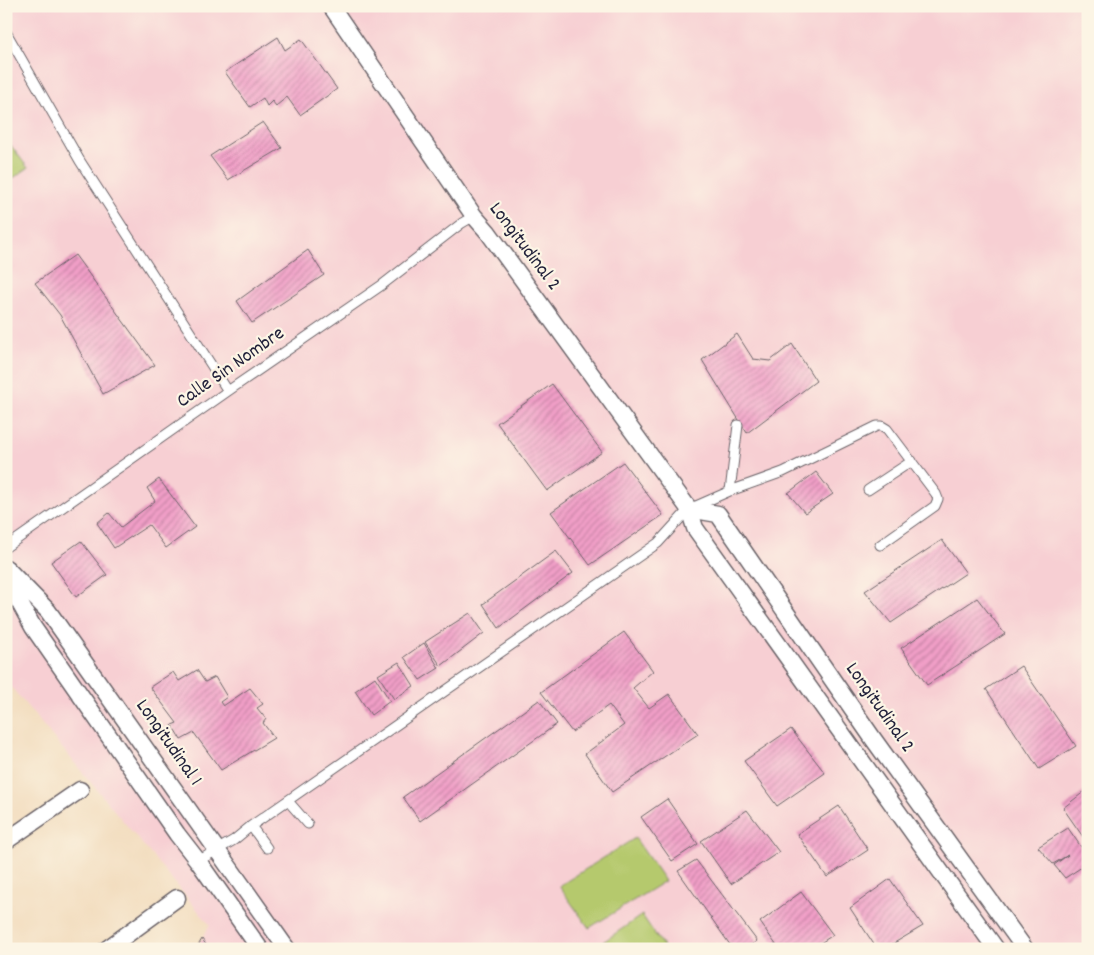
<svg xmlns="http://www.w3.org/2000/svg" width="1094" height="955" viewBox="0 0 1094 955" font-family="Dekko,sans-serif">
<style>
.built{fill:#f7cfd3}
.pitch{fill:#b5c96d;stroke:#6c7654}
.building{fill:url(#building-hatch)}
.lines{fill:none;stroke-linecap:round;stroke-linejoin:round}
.service-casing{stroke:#6b6368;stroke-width:11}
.minor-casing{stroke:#6b6368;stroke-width:19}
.service{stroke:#fff;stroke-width:9}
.minor{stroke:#fff;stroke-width:16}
.labels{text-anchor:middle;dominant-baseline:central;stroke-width:4.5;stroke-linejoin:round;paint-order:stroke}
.street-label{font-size:20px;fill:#22223b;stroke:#fcf5e5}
</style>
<defs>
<pattern id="building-hatch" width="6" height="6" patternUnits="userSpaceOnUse" patternTransform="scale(1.25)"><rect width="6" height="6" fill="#f19fc7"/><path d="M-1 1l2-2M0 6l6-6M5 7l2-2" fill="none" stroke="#c381a3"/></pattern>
</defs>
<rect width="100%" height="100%" fill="#fcf5e5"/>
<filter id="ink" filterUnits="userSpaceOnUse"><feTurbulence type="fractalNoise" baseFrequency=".02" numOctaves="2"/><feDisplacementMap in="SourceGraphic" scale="10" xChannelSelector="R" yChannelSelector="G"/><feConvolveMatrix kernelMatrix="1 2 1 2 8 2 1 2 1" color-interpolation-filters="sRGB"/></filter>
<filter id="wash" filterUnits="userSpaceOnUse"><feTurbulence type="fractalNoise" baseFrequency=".0096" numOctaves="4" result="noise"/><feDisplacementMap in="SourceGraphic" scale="20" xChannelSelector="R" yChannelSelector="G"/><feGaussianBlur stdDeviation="1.12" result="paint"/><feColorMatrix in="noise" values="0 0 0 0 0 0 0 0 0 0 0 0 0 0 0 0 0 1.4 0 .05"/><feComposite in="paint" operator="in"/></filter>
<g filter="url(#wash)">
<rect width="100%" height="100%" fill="#f2dcbd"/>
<!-- built -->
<path class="built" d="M6,6h1082v943h-892l14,-24 -204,-244z"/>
<!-- pitch -->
<path class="pitch" d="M6,139l22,29 -22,15z
M635,838l30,43 -76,47 -30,-42z
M642,915l23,34h-58l-4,-7z"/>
<g id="blocks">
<!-- building -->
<path class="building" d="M278,37l7,13 16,-11 36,50 -37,26 -13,-18 -11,9 -4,-5 -5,5 -4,-8 -13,9 -25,-35z
M263,122l19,26 -54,32 -18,-24z
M308,250l16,25 -72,48 -15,-22z
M75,255l80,110 -52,29 -43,-79 -25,-32z
M737,334l16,25 17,2 22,-17 24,37 -69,52 -45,-73z
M552,384l50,68 -55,39 -50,-68z
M623,462l40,53 -73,50 -39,-53z
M816,472l17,22 -28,19 -17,-20z
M159,479l36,48 -29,21 -17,-23 -35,23 -17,-25 12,-10 12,14 34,-26 -8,-13z
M942,540l24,33 -75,50 -26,-32z
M81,541l26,34 -31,22 -25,-35z
M556,551l17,22 -74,55 -16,-24z
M977,598l28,36 -78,51 -26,-37z
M470,613l14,20 -43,33 -16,-24z
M624,632l29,39 -20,17 16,20 20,-14 29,40 -86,58 -27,-38 39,-29 -15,-20 -37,27 -31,-40z
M424,643l15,25 -19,12 -16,-23z
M399,662l15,24 -20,13 -16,-24z
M1021,666l55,80 -37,23 -53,-80z
M197,670l8,12 10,-5 12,20 -7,5 3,4 27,-18 13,16 -6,4 9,11 -3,4 11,15 -53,32 -27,-37 -13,7 -9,-15 5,-2 -27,-36 23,-15 6,9z
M375,677l15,24 -19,14 -16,-24z
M539,700l18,24 -137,97 -17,-24z
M791,729l34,44 -48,33 -33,-45z
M1085,791l3,4v49l-25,-36z
M667,799l31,45 -26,17 -31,-44z
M839,806l29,44 -41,27 -30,-43z
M747,810l32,42 -48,32 -30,-43z
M1068,828l20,29v6l-23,15 -11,-13 14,-10 -15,9 -15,-17z
M696,860l61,81 -12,8h-12l-55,-78z
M890,879l33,47 -39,23h-7l-27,-41z
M801,892l32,43 -22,14h-32l-19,-27z
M202,939l7,10h-13z"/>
</g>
</g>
<g filter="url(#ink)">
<use href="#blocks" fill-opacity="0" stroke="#6b6368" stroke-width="1"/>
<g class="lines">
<defs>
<path id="service" d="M6,32l74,129 148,230
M868,490l44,-29
M730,491l8,-66
M6,547l222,-156 154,-106 80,-62 12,-7
M288,801l20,23
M251,826l16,22
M198,861l36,-21 17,-14 407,-283 31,-34 41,-18 53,-19 94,-46h5l5,3 49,65 2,5 -3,7 -55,39"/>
<path id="minor" d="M331,6l143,210 14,16 201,277 6,19 301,421
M689,509l29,5 156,226 151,209
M6,568l42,43 239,338
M6,578l27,49 144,207 21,27 62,88
M6,841l74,-51
M107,949l70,-51"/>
</defs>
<!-- service casing -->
<use href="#service" class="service-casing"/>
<!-- minor casing -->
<use href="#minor" class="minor-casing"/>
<!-- service -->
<use href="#service" class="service"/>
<!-- minor -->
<use href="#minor" class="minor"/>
</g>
</g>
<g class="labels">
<!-- street labels -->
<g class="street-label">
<text transform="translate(524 247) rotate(53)">Longitudinal 2</text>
<text transform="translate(231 368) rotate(-35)">Calle Sin Nombre</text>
<text transform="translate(879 708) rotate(55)">Longitudinal 2</text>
<text transform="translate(168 743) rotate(55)">Longitudinal 1</text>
</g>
</g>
<!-- margin -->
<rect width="1094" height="955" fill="none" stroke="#fcf5e5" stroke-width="25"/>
</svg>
